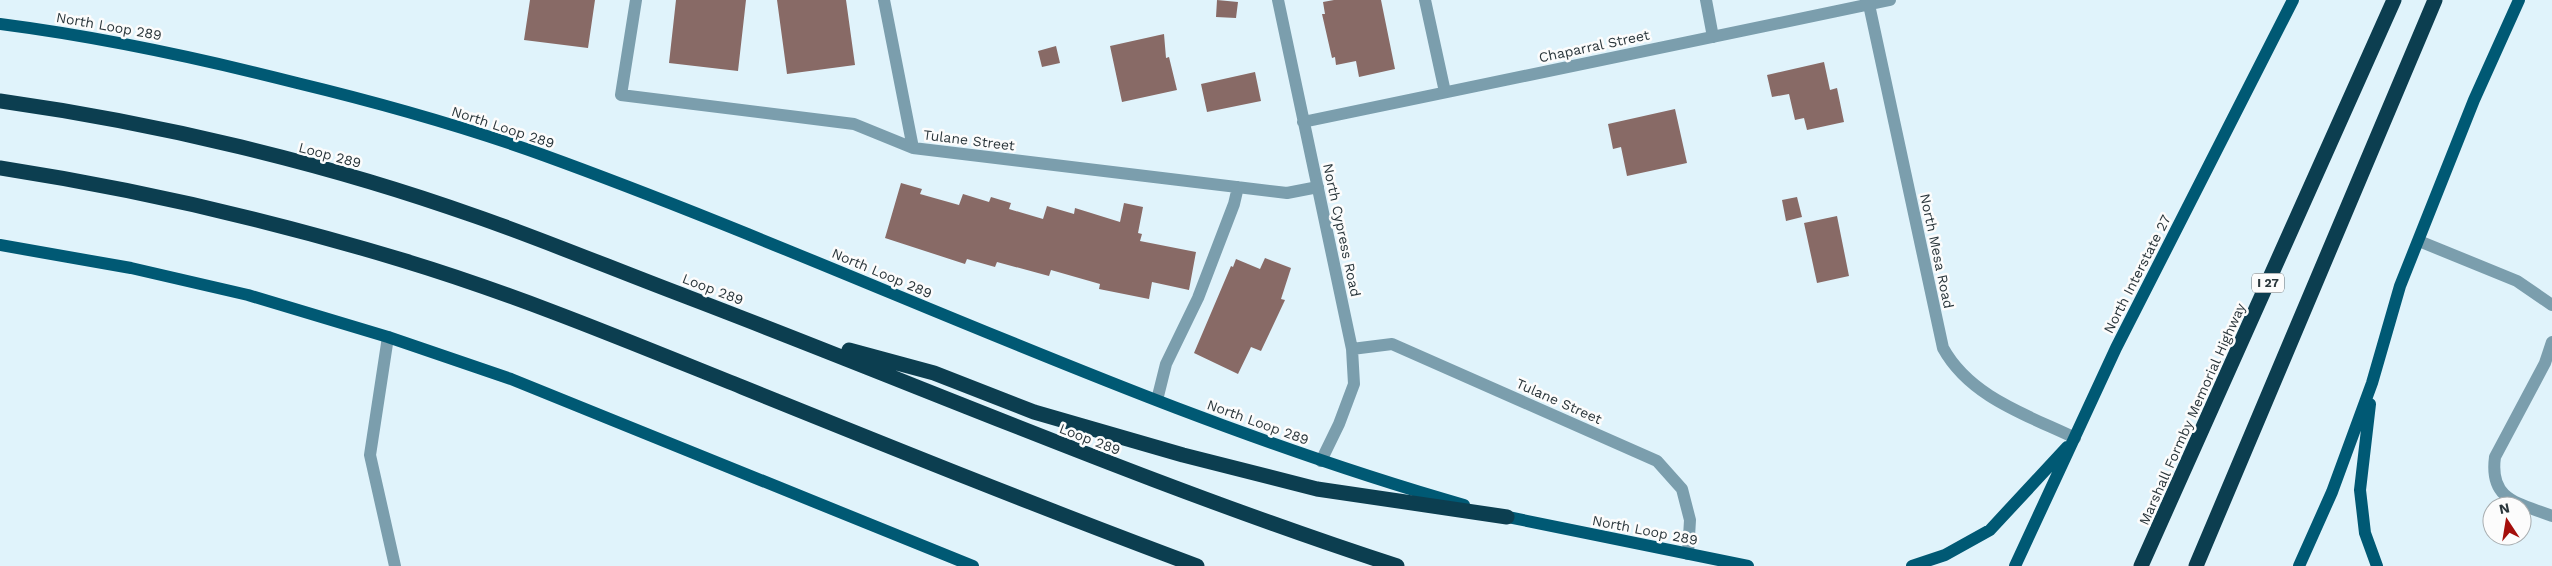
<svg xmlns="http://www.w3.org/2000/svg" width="2552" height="566" viewBox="0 0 2552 566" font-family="'Work Sans',sans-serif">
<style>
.building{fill:#886a66}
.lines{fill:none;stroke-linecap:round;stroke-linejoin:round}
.minor{stroke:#7b9ead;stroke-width:12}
.major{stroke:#005974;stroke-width:12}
.highway{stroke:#0c3e50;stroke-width:15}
.labels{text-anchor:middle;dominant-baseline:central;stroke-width:5;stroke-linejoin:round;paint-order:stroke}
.shield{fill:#fcfcfc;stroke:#697175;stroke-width:1}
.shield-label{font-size:12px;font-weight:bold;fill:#2a363b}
.street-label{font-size:14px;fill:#2a363b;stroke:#fcfcfc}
</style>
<rect width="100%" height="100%" fill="#e0f3fb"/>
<!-- building -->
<path class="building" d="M530,0h65l-7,48 -64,-8z
M676,0h70l-8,71 -69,-8z
M777,0h69l9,65 -68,9z
M1217,0l21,2 -2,16 -20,-1z
M1334,0h47l14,69 -36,8 -3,-16 -20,4 -1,-8 -3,1 -10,-44h3l-2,-12z
M1164,34l2,24 3,-1 8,33 -55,12 -12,-56z
M1056,46l4,17 -18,4 -4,-16z
M1824,62l6,28 7,-2 7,34 -37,8 -3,-12 -9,2 -6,-26 -17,3 -5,-22z
M1255,72l6,29 -54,11 -6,-28z
M1675,109l12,54 -60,13 -6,-29 -8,2 -5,-25z
M901,183l21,6 -2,5 39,11 4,-11 26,8 2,-5 20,6 -2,6 34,10 4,-13 27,8 1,-6 45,14 4,-19 19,4 -5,26 4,1 -2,7 56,11 -7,38 -37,-8 -3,17 -50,-10 1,-5 -49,-14 -2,6 -52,-14 -2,5 -28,-8 -2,5 -80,-26z
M1797,197l5,20 -16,4 -4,-21z
M1837,216l12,60 -32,7 -13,-60z
M1265,258l26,10 -10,31 4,1 -24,51 -10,-4 -13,27 -44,-21 37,-87 2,1 3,-8 24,10z"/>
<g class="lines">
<!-- minor -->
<path class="minor" d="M636,0l-15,95 233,29 59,24 374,45 31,-6
M884,0l29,148
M1278,0l74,349 2,35 -15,40 -18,37
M1425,0l20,92
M1706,0l7,37
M1868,0l75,348c27,49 84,67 132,90
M1303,122l587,-122
M2419,241l98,40 35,24
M388,337l-18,118 25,111
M2552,342l-7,21 -50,94c-6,44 24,46 57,59
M1352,349l40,-5 265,117 25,28 8,31 -2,34
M1157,400l9,-36 32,-66 36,-94 4,-17"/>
<!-- major -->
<path class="major" d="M0,24c101,13 199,34 297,59 83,20 165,43 246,72 309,112 605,260 921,350
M0,245l131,23 117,27 140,42 123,42 462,187
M2370,404l-10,86 5,43 12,33
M1498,515l250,51
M1912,566l33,-11 45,-25 77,-83
M2015,566l101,-218 177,-348
M2299,566l33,-74 40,-109 28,-97 74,-186 45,-100"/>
<!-- highway -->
<path class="highway" d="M0,101c157,22 326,62 475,115 72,25 143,55 215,82 236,90 467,190 707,268
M0,168c136,21 270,52 402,92 116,35 228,82 340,127 151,61 302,122 455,179
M849,350l85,23 100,39 149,43 134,34 190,28
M2141,566l253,-566
M2196,566l239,-566"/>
</g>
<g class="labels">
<!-- shield labels -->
<rect class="shield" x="2252" y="273.5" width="32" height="19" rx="4"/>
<g class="shield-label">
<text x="2268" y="283">I 27</text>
</g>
<!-- street labels -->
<g class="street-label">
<text transform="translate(109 26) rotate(10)">North Loop 289</text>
<text transform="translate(1594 46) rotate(-12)">Chaparral Street</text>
<text transform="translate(503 127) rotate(18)">North Loop 289</text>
<text transform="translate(969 140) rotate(7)">Tulane Street</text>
<text transform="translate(330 155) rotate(15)">Loop 289</text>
<text transform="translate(1342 230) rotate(78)">North Cypress Road</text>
<text transform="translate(1937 251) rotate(78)">North Mesa Road</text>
<text transform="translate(882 273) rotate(23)">North Loop 289</text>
<text transform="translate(2137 274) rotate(-63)">North Interstate 27</text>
<text transform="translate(713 289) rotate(21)">Loop 289</text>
<text transform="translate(1559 401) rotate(24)">Tulane Street</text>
<text transform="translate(2192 414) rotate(-66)">Marshall Formby Memorial Highway</text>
<text transform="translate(1258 422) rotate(20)">North Loop 289</text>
<text transform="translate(1090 439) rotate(21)">Loop 289</text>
<text transform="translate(1645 530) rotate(11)">North Loop 289</text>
</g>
</g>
<!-- north arrow -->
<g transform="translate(2507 521) rotate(348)"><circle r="24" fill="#fcfcfc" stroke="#a8adaf"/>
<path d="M0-4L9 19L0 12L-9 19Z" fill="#a40e0b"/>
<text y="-8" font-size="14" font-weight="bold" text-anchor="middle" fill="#2a363b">N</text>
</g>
</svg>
